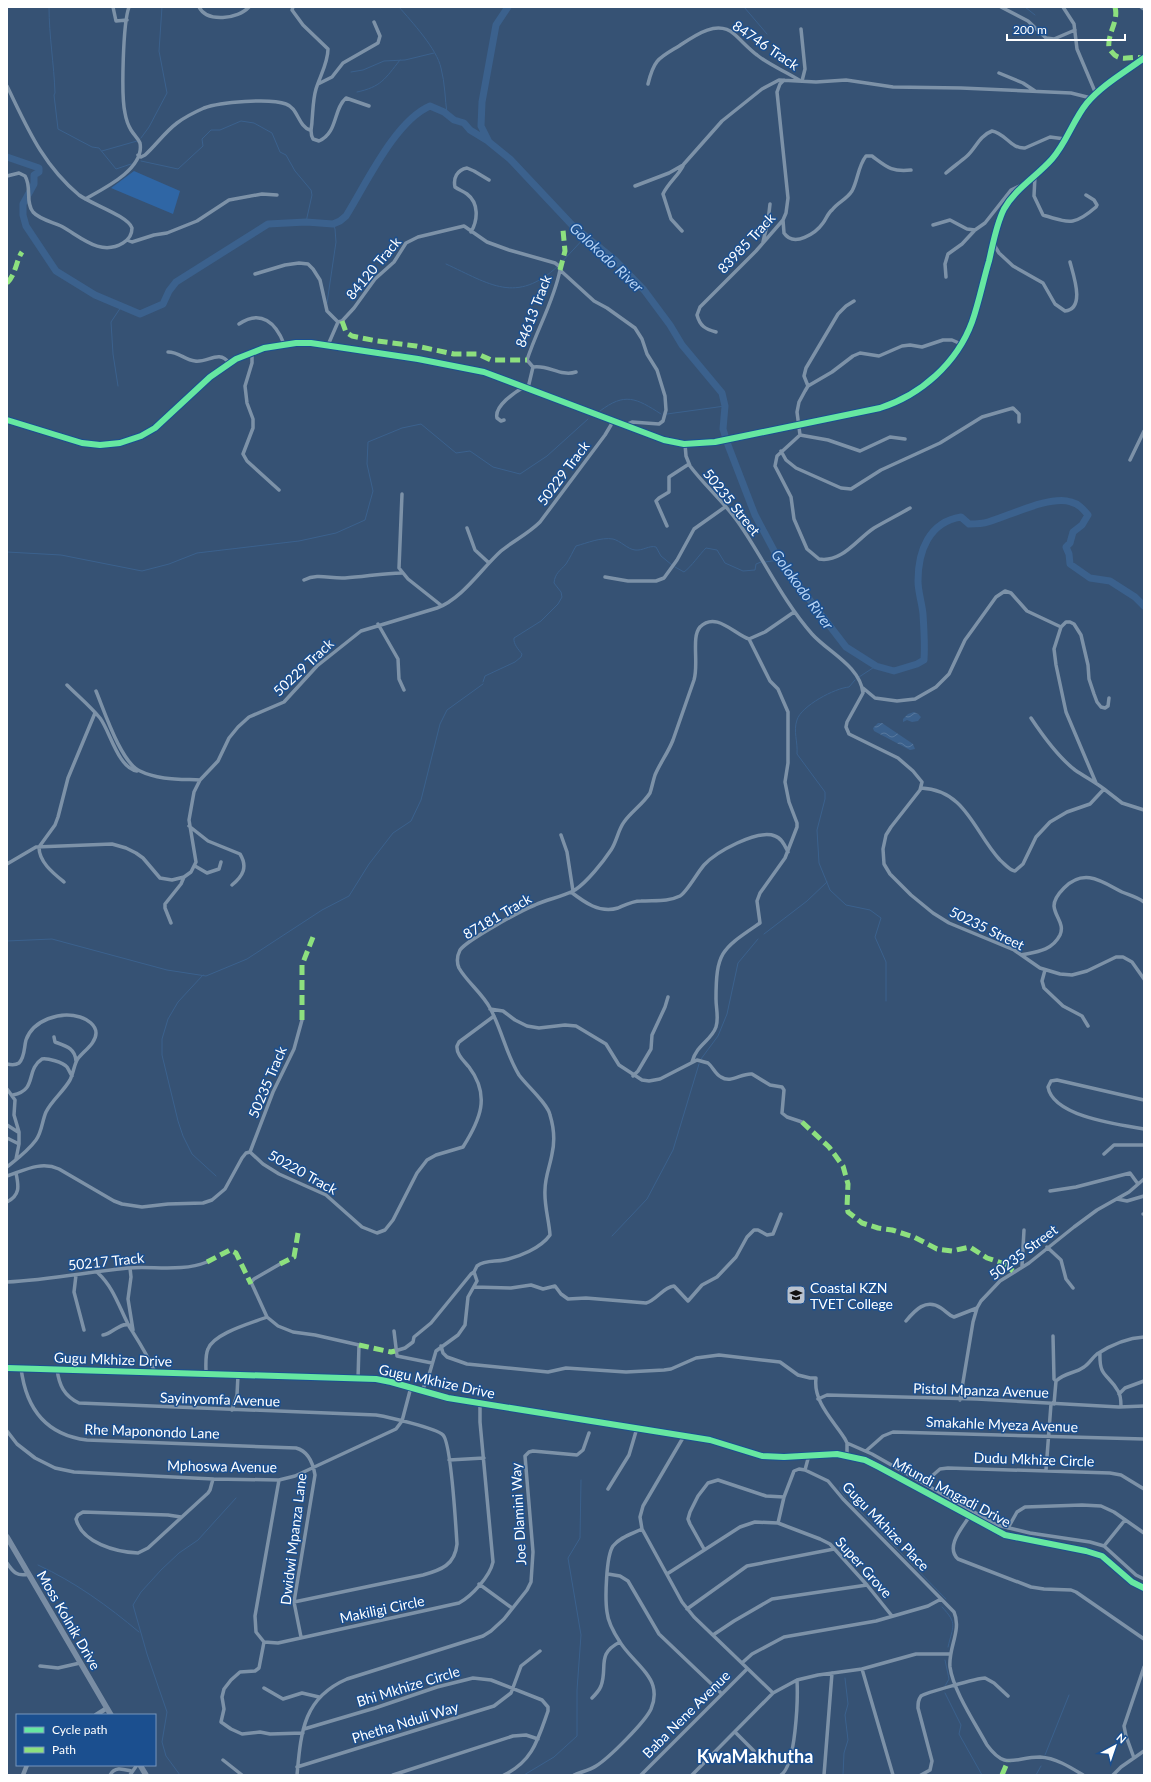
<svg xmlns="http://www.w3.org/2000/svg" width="1151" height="1782" viewBox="0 0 1151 1782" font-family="Lato,sans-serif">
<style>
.park{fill:#2f66a5}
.water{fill:url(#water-waves)}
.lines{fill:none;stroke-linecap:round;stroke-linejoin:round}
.stream{stroke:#3b618d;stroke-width:1}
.river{stroke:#3b618d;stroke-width:7}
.minor{stroke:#7d92a8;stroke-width:3.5}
.tertiary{stroke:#7d92a8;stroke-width:4.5}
.secondary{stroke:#798da4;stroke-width:5.5}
.quiet{stroke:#8de07e;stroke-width:5;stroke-dasharray:10 5;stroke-linecap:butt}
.cycleway-casing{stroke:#1b4f8f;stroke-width:8}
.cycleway{stroke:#66e7a1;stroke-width:6}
.labels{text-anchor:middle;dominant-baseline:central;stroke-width:3;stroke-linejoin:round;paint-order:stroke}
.street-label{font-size:14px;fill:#fff;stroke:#1b4f8f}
.poi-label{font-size:14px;fill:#fff;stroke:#1b4f8f;text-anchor:start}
.water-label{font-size:15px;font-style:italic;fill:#b5d3f5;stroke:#1b4f8f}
.district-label{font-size:18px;font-weight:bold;fill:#fff;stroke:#1b4f8f}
</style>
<defs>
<pattern id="water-waves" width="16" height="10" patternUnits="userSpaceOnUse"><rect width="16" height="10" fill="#3b618d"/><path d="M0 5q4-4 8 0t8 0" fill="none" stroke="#58799e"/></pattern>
</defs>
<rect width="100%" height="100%" fill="#365274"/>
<!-- park -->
<path class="park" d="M134,171l46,20 -7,23 -62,-26z"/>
<!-- water -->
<path class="water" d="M914,712l4,2 3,3 -3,4 -6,1 -5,-2 -4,2v-3l5,-5z
M878,723h4l31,21 2,5 -5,1 -36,-19 -1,-3z"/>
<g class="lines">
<!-- stream -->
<path class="stream" d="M49,7c0,29 5,57 6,86l-1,2 4,34 34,18 7,1 17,21 15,-5
M399,7c13,15 38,42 42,61 4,15 4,31 6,46
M744,7l23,27
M1025,7l10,8
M351,72l12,-2 21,-9 21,-1 29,-7
M357,92c24,-5 28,-13 43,-32
M141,138l8,-11 18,-34 -8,-42 3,-44
M102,151l35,-10
M141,161l37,8 25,-23 -1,-7 9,-9h9l21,-9 13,2 18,10 8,19 6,3 9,16 16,19 1,5 -6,27
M446,264c44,20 70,41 112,2
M560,264l26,-28
M327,303l9,-61 -1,-13 -2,-5
M118,386l-5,-32 -2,-32 10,-15
M600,411c25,-19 36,-13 61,3
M667,414l58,-8
M7,552l54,3 81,16 27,-7 28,-11 102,-12 37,-8 29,-13 8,-29 -6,-27 1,-22 34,-14 19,-4 35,29 14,-2 23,16 27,7 27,-18 41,-37
M765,562l14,-2
M675,567l9,5c8,-6 15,-17 22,-24l11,2 8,13 18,8 12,-1 1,-6 5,-2
M859,677l17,-11
M855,680l-6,7c-14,1 -48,19 -52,33 -4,11 1,22 0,34l28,38v7l-8,31 2,33 11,27 16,15 24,5 11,8 -6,19 11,25v39
M483,682l2,-6 30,-14 6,-5 1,-3c-3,-4 -9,-10 -8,-16l27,-17 17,-17 4,-7 -1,-5 -7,-9c1,-10 6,-12 12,-19 4,-6 7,-13 10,-18 11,-3 25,-9 37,-7 8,2 14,10 22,11 8,1 14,-5 21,-3l5,9 11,9
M764,934l43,-33 20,-19
M7,941l45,-2 115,31 39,6 41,-17 75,-49 27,-14 20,-32 24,-31 18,-12 10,-21 19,-76 7,-14 36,-26
M203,975l-25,27 -10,17 -6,20v16l16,66 5,15 9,18 24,22
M701,1059l17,-23 9,-22 11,-51 20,-24
M612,1236l35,-37 26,-49 26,-86
M840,1487v3l6,8
M849,1500l97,99
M38,1565c37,17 70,41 101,67
M942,1607c16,17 11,18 6,40
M945,1660l4,19 -4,7
M945,1693l16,32 -2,9 23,41
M1045,1755l24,-60
M180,1775l-14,-19 -4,-14 5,-30 -20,-58 -14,-49 8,-13 20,-22 18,-17 19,-13 38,-42
M524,1775l30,-18 23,-21v-46l4,-55 -13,-77 12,-20 1,-58
M843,1775l1,-22 4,-13 -3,-25 3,-11 -3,-26
M993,1775h4
M1036,1775l5,-9"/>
<!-- river -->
<path class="river" d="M508,7l-12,18 -14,77 -1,24 8,16 21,17 63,67 42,34 29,30 26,35 12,20 40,48 3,13 -2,23 5,16 27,70 24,45 67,87 30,19 18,5 23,-7 7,-4c1,-15 0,-31 -1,-46 -1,-11 -5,-22 -5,-33 0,-30 11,-59 43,-64l8,7c6,0 13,0 19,-2 21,-6 62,-27 83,-20 8,2 12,7 17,13l-6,10 -9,7 -3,11 -4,4 3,7 1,10 20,14 20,3 25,16 9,9
M7,157l32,11v4l-5,3v9l-11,20v11l3,11 30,45 39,24 45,19 23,-10 6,-13 7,-9 92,-58 38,-2 27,2 7,-3 6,-5c20,-32 49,-95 84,-110l14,6 10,8 10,3 6,7 18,11"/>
<!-- minor -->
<path class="minor" d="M113,7l3,14 11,-1
M199,7c8,16 39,12 50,0
M293,7l-1,3 11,15 25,24c0,14 -8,27 -12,40 -3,10 -3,21 -4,32 0,7 -3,11 1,18l6,2c19,-8 14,-32 27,-43l23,8
M1001,7l27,14 18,17 8,1 21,-9
M1063,7l11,17 3,25 19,45
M1141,7l3,2
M801,29l4,40 -3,12
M999,73l24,10 12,8
M318,84l14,-7 11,-14 35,-20 2,-7 -6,-14
M648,84c6,-25 11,-26 31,-38 15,-10 38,-27 55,-12 8,7 15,15 23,21 12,10 28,16 42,25
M7,86c20,41 35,78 72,109 12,9 49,21 53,33 0,7 -4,12 -9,15 -23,14 -43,-7 -62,-17 -9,-4 -22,-7 -28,-14 -8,-10 -1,-25 -8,-36l-6,-3 -12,3
M138,155l3,2 4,-2c11,-10 20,-23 32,-32 8,-6 18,-11 27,-15 16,-6 66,-10 82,-4 12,4 12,22 24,26
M946,173c7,-6 14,-11 21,-17 9,-8 12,-20 25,-25 13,2 19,18 33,17l25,-11 15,2
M1035,176l-1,20 9,19c27,8 31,11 53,-8l1,-2 -3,-5 -8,-5
M635,186l34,-13 14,-8 39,-44 40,-32 17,-9 37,2 30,-2 47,7 68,1 110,5 20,5
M85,199c18,-10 60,-30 55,-56 -2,-5 -6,-8 -9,-13 -3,-5 -5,-11 -6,-17 -4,-17 -2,-90 4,-106
M783,220l1,13c10,15 32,0 39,-10 3,-4 5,-10 9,-13 6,-8 14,-10 20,-19 6,-11 6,-25 14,-35h6c15,11 19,16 39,14
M933,225l17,-5 17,9 8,1
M682,231l-11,-12 -8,-25c5,-11 15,-18 20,-28
M471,232c7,-12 8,-29 -4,-38 -4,-3 -8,-4 -12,-7 -2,-9 2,-17 12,-19l7,3 15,9
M127,240l5,2 22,-7 13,-2 30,-12 32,-21 33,-6 15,1
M763,242l5,-21 2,-17
M993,243l6,10 14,13 30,17 12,21 10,7c21,-2 8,-37 5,-49
M255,274l30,-9 14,-2 9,1 5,5 7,11 7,31 11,11
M946,277l-1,-13 3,-10 14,-10 13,-14 10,-7 26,-33 13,-6
M239,324c22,-15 37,-1 45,20
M716,332c-11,-3 -16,-6 -19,-17l3,-8 56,-56 27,-31 3,-7 2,-15 -11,-106 3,-8 4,-4
M328,345l10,-23 4,-1 12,-13 21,-29 19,-17 12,-19 12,-6 46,-11 23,16 22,8 46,13 4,3 1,4 34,31 13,7 28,20 7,11 5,15 10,16 8,26 1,14 -3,11 -4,3 -27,-2 -7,3
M168,352c11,0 17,8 27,9 13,2 24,-12 34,2
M252,352v11l-7,23 2,17 6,16v9l-10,26 4,7 32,29
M533,367l-6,-7c10,-31 27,-59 33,-90
M808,386l-4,-10 2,-8 32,-54 8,-8 8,-5
M528,388l5,-21c15,-3 27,10 43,5
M504,420l-3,1 -4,-3c-3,-12 18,-26 27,-31
M800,435l28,5 32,11 30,-14 15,2
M685,444l1,12 4,10c15,20 34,36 48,56 26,37 44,78 74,112 16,18 48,32 51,59l-16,29 -1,5 3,7 49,24 15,13 9,11 -2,8 -29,37 -5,8 -3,14 1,15 6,10 21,21 22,18 16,10 65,27 26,18 20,6 12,1 15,-4 29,-14h7l9,5 12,17
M781,451l5,9 10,8 45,20 10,1 30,-19 59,-27 42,-26 31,-9 6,6v8
M1130,460l14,-29
M402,494l-3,74 9,11 34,27
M910,508c-12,7 -24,13 -36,20 -17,11 -32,35 -55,31l-12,-10 -13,-30 -3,-22 -16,-31 2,-10 23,-21 -3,-23 2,-10 6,-11 3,-5 24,-14 21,-16 7,-3 19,3 23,-10 8,-1 12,2 21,-7h9l9,4
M667,526l-11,-25 3,-3 10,-6v-15l20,-13
M467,528l8,22 14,13
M605,577l23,4h28l8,-3 13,-18 17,-31 31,-22
M304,580c14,-7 26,-1 41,-2 19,-1 38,-5 57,-5
M378,624l20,35 1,20 5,11
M67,685c11,11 23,21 33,33 10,13 18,50 37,53
M863,688l12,10 22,3 18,-2 21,-12 13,-13 16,-34 8,-11 23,-32 9,-6 6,2 16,18 34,16
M96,691c8,19 25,72 44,80 18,9 40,8 60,9
M1031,718c12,18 27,39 44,52 10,7 20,12 29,19
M1096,783l-30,-71 -10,-47 -2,-16 7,-22 5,-5h4l4,2 7,11 7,30 1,14 5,15 3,8 4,5 4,1 3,-2 1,-8
M921,788c45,2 53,44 79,72 5,4 9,10 15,11l8,-7 13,-27 14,-15 17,-10 23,-8 14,-15 18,14 22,7
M189,826l19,15 32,13c8,13 3,22 -8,31
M561,835l6,17 6,39
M7,864l29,-17 76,-3 14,4 10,5 7,5 17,20 12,2 12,-3 7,-5 5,-10 -7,-42 5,-28 6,-12 18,-19 11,-23 9,-11 11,-10 35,-15 33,-36 44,-35 76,-23c25,-9 44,-39 64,-57 12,-10 27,-17 39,-29l65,-87 6,-10 1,-5
M195,866l12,7 12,-4 2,-7
M64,882c-11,-9 -25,-20 -25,-35l16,-22 3,-8 10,-39 27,-65
M571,892c13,10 29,22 47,16 7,-3 14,-7 23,-7 13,-1 27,1 39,-5 7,-4 17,-23 24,-31 12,-13 53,-36 71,-29 7,2 10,10 13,16
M171,923l-6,-15v-4l16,-20 3,-7
M1021,955c15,-3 31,-4 39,-20 5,-11 -5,-18 -6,-29 0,-7 5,-13 10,-18 20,-20 37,-7 58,4 7,3 15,5 22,10
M1045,970l-3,11 2,7 19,18 19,10 6,10
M490,1009l13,2 12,9 12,6 12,2 26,-3 11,1 30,18 13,21 23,15 7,1 11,-2 37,-19 11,3c5,4 7,11 13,14 10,7 20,-4 31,-3l18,11 12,2 2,3 -2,23 5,4 15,5
M54,1037l1,5c11,4 20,6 21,19
M692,1062c5,-18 19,-21 24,-35 3,-9 0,-18 0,-28 0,-48 6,-50 44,-76l-3,-22 3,-8 25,-35 12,-31v-4l-8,-21 -4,-20 3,-19v-51l-10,-23 -8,-8 -21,-42
M7,1064c4,1 9,1 12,-1 6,-6 5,-16 7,-23 7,-20 34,-29 54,-23 7,2 16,8 16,16 0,11 -14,19 -19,27 -3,6 -4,14 -7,20 -7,12 -18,20 -24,32 -4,9 -4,20 -10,28 -8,11 -19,19 -29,27
M633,1076l5,-5 13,-22 1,-14 13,-28 3,-10
M7,1089l8,11 -1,15 5,17v12l-3,15
M13,1095c25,-5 12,-25 29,-36 5,-1 21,3 25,8 2,3 3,6 5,9
M1144,1100l-87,-20 -6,1 -3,6c5,30 73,38 96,42
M7,1125l11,7
M7,1138l12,6
M250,1152l23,-60 21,-43 8,-29
M1104,1154l10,-9h30
M7,1176c18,-6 34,-15 52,-7l55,32 8,3 20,3 26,-3 35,-1 9,-3 13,-11 17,-31 4,-5 4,-1 13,12 16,10 47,21 36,32 15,6 8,-3 8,-10 24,-47 10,-13 9,-5 27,-8c17,-27 28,-51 6,-80 -5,-6 -13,-13 -12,-21l2,-4 35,-26
M1050,1191l26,-4 54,-14 8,11
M1117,1199l10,2 17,-5
M7,1202c13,-7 12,-15 9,-29
M1143,1214h1
M1047,1247l14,13 5,19 7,9
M280,1264l-26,15 -3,3 16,35 11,9 15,6 22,3 44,10 -1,34
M1022,1266l2,-36
M130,1268l1,9 -3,22 5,31
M98,1273c16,15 21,34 31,53 10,16 18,28 26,46
M76,1275l-2,17 10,38
M7,1282c41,-2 81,-10 121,-14 26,-2 54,4 79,-6
M474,1287l37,1 20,-3 12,4 12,-3 6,8 7,5 18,-1 60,5c11,-3 17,-16 28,-17l14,15 14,-16 15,-8 19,-20 11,-20 7,-7h4l9,5 6,-1 8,-20
M906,1321c9,-11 20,-23 35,-13 5,3 7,7 13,9l23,-9
M394,1331l3,25 35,7
M103,1335c9,-1 17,-13 26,-10
M1053,1336l1,43 2,2 -2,23
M441,1346l2,7 4,4 20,7 81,8 18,-4 60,4 38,-2 7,-1 25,-11 23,-3 61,7 18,13 12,3h6c-3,24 17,42 29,61l2,4v13
M395,1351l10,-3 8,-6 1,-5 17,-14 40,-49 3,-2
M1100,1353c-1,25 8,20 18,38 3,4 3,11 3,16
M21,1368c5,41 25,67 66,72l209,8c12,3 17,15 19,27l-21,127 7,35
M57,1369c2,16 7,27 22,34l297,12c12,2 60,13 67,20 8,8 13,93 14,109 -2,21 -16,26 -34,31l-129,27
M206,1373c0,-7 -1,-18 2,-24 6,-16 44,-26 59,-32
M1056,1381c10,-9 18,-7 28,-14 5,-3 8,-9 13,-13 14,-9 31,-16 47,-17
M422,1391l7,-16 7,-24 22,-16 7,-10 3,-28 9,-16 -3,-9 3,-6c8,-6 18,-4 27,-6 15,-3 37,-12 46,-25 -1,-15 -6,-30 -5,-45 0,-13 5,-24 7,-36 3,-13 2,-26 -2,-39 -2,-11 -23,-29 -31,-40 -13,-21 -17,-45 -29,-67 -8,-15 -23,-26 -31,-40 -3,-7 -2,-12 1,-18 7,-10 62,-40 75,-45 13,-6 27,-8 40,-15 12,-8 28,-28 36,-40 6,-9 7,-20 13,-28 7,-10 19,-18 26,-29 2,-6 3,-12 5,-18 5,-12 13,-22 18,-35 7,-20 14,-40 21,-60 5,-16 -3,-43 6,-53 16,-16 34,7 49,12l16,-7 29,-20
M1119,1394l6,-6 19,-7
M818,1399l9,-4 150,4 142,8 25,-1
M960,1400l13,-78 4,-14 4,-7 19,-20 29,-18 45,-36 23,-17 32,-18 15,-13
M232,1410l5,-15 1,-20
M7,1431l10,13 18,14 20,10 19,4 139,7 66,1 16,-4 101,-47 6,-8 9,-34
M684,1436l-41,70 -3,11 2,12 40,73 12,15 79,76
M847,1443l25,11 125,71 33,8 60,9 14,4 32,29 8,4
M866,1451l17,-15 10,-4 251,7
M449,1460l35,-2
M805,1470l4,-15
M1046,1470l5,-66
M279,1480l-24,136 1,16 8,10 14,1 181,-40c13,-7 31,-27 34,-41l-13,-140v-19
M924,1483l16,-14 8,-1 162,5 11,2 23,14
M608,1489l21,-34 8,-27
M181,1517l-13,-2 -85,-3 -5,3 -2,4c6,24 40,33 62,34l10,-5 60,-55 2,-3 3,-11
M969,1517c-7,11 -24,30 -11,42l73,28 13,2 27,1 5,2 68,47
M778,1523l6,-26 10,-26 5,-2 6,1 23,11 15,18 111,113c8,18 -6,36 -4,55 3,23 25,56 37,78 19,26 27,12 53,12 16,1 30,10 43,18
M1008,1528l9,-16 8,-5 57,-2 19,1 13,6 30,21
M1104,1546l21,-26
M704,1549l-14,-25 -2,-5 2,-7 8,-16 10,-13 10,-3 48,16 18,1
M7,1563c6,9 10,14 22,11
M608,1574l12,2 8,5 31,53 63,60
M667,1574l73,-47 15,-5 23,1 42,16 10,5 37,41 25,31
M479,1584l33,24
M687,1609l60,-43 87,-17
M713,1635l21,-14 38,-22 95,-14
M264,1642l-5,26 -4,3 -15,1 -9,8 -7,9 -2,8 2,12 -3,13 10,7 11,5 18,-2 10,2 33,-1
M742,1663l10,-9 32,-17 92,-16 52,-15 13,-7
M40,1666l18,2 22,-5
M862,1669l31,106
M264,1688l19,11 19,-6 17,4
M592,1698c3,-3 7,-7 9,-12 7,-19 -5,-32 19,-44
M304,1729l71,-21 62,-21 36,-9 18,2 51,20 6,7v4c-10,28 -15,50 -44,64
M735,1732l19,19
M1134,1758l-8,-22 -2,-10 20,-59
M223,1760l19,15
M297,1767l197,-61 17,-13 10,-27 19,-15
M110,1775c5,-9 13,-6 21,-4
M130,1775l7,-10
M297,1775c4,-43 6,-77 50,-96l136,-43 8,-5 13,-12 23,-29 4,-8 2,-30 -8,-96 4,-4 4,-1 44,4 6,-5 6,-17
M393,1775l120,-39 13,-1 12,4
M574,1775c7,-3 16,-5 22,-9 13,-8 49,-44 55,-57 3,-7 4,-16 2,-23 -4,-15 -25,-30 -33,-44 -6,-9 -12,-20 -13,-30 -2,-13 -1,-56 6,-66 7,-9 19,-12 29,-17
M641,1775l106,-106
M692,1775l81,-82 24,-13 21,-5 44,-6 54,-15h34
M781,1775c15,-10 17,-76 16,-95
M824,1775l8,-102
M921,1775l9,-5 2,-9 -14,-53c0,-5 0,-8 3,-12 4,-3 57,-18 64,-18l9,5 14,13
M1113,1775l8,-8 23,-16"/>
<!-- tertiary -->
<path class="tertiary" d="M7,420l75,23 18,2 20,-2 21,-7 14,-8 55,-51 26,-18 28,-11 32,-5h15l107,16 66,13 180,68 20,4 31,-2 165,-34c41,-13 77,-45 92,-86 7,-20 11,-41 17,-61 4,-17 7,-36 15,-52 12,-21 32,-32 48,-50 15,-17 21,-39 35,-56 15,-18 38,-31 57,-45
M7,1368l369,11 15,3 57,16 262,42 52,16 22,1 53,-3 28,6 14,7 126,68 81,16 16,5 30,26 12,6
M96,1715l11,-7
M23,1775l4,-10"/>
<!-- secondary -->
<path class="secondary" d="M7,1537l104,178
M140,1765l6,10"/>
<!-- quiet -->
<path class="quiet" d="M1115,7c4,14 -8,27 -6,41 10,17 20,7 33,10
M560,270l5,-19 -2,-21
M7,283c9,-9 9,-22 15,-31
M342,321l4,11 6,4 25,5 39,5 38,8h24l13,6h36
M302,1020v-55l11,-28
M802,1122l27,25 14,19 5,18 -1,23 1,5 14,11 16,5 14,2 22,7 23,12 15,2 18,-4 17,11 18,6 8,7
M207,1262l23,-12 6,3 15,31
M280,1264l14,-7 4,-24
M359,1345l32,7 4,-1
M1002,1775l6,-14"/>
<defs>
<path id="cycleway" d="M7,420l75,23 18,2 20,-2 21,-7 14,-8 55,-51 26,-18 28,-11 32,-5h15l107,16 66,13 180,68 20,4 31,-2 165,-34c41,-13 77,-45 92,-86 7,-20 11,-41 17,-61 4,-17 7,-36 15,-52 12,-21 32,-32 48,-50 15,-17 21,-39 35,-56 15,-18 38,-31 57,-45
M7,1368l369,11 15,3 57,16 262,42 52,16 22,1 53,-3 28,6 14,7 126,68 81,16 16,5 30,26 12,6"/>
</defs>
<!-- cycleway casing -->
<use href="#cycleway" class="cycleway-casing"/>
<!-- cycleway -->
<use href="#cycleway" class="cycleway"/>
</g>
<!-- icons -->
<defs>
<symbol id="university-square" viewBox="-11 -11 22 22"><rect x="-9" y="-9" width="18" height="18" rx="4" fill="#b9c2ce" stroke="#1b4f8f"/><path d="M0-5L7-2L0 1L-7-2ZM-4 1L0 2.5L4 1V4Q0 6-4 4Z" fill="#111"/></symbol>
</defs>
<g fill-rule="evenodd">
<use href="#university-square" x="785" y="1284" width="22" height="22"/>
</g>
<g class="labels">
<!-- street labels -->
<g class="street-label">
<text transform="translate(766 45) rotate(34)">84746 Track</text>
<text transform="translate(746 243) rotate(-47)">83985 Track</text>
<text transform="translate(373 268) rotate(-50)">84120 Track</text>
<text transform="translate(533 311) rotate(-69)">84613 Track</text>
<text transform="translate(563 473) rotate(-53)">50229 Track</text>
<text transform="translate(732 502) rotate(51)">50235 Street</text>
<text transform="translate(303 667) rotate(-43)">50229 Track</text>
<text transform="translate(497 916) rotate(-30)">87181 Track</text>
<text transform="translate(987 928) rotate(26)">50235 Street</text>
<text transform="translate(267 1082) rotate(-67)">50235 Track</text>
<text transform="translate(303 1172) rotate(29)">50220 Track</text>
<text transform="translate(1023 1252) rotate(-37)">50235 Street</text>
<text transform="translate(106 1261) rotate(-6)">50217 Track</text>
<text transform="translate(113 1359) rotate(2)">Gugu Mkhize Drive</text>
<text transform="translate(437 1381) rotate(12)">Gugu Mkhize Drive</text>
<text transform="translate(981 1390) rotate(2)">Pistol Mpanza Avenue</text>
<text transform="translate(220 1399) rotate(2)">Sayinyomfa Avenue</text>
<text transform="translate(1002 1424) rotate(2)">Smakahle Myeza Avenue</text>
<text transform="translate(152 1431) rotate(2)">Rhe Maponondo Lane</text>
<text transform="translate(1034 1459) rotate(2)">Dudu Mkhize Circle</text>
<text transform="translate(222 1466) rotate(1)">Mphoswa Avenue</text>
<text transform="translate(952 1492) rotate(28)">Mfundi Mngadi Drive</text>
<text transform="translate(518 1514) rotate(-93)">Joe Dlamini Way</text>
<text transform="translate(886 1526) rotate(46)">Gugu Mkhize Place</text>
<text transform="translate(293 1539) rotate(-83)">Dwidwi Mpanza Lane</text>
<text transform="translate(864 1567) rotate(48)">Super Grove</text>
<text transform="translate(382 1609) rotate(-12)">Makiligi Circle</text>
<text transform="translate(69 1620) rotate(60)">Moss Kolnik Drive</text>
<text transform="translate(408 1686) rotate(-17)">Bhi Mkhize Circle</text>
<text transform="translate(686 1714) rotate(-45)">Baba Nene Avenue</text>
<text transform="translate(405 1722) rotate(-17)">Phetha Nduli Way</text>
</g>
<!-- poi labels -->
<g class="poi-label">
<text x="810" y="1287">Coastal KZN<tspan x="810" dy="16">TVET College</tspan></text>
</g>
<!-- water labels -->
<g class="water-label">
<text transform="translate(607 257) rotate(43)">Golokodo River</text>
<text transform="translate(803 589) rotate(54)">Golokodo River</text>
</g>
<!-- district labels -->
<g class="district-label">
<text x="755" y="1756">KwaMakhutha</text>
</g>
</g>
<!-- border -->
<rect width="1151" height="1782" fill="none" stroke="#ffffff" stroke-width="16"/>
<!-- legend -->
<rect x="16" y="1714" width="140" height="52" fill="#1b4f8f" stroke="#7695bc"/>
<rect x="24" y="1727" width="20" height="6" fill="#66e7a1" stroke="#7695bc"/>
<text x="52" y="1734" font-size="12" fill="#ffffff">Cycle path</text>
<rect x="24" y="1747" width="20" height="6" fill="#8de07e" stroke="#7695bc"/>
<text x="52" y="1754" font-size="12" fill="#ffffff">Path</text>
<!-- north arrow -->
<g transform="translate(1115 1746) rotate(40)" stroke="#1b4f8f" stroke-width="3" paint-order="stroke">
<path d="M0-3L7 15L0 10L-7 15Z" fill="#ffffff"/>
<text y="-6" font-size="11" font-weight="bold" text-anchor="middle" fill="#ffffff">N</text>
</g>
<!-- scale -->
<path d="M1007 34v6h118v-6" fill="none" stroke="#ffffff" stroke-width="2"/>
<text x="1013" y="34" font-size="12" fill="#ffffff" stroke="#1b4f8f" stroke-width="3" paint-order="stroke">200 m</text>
</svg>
